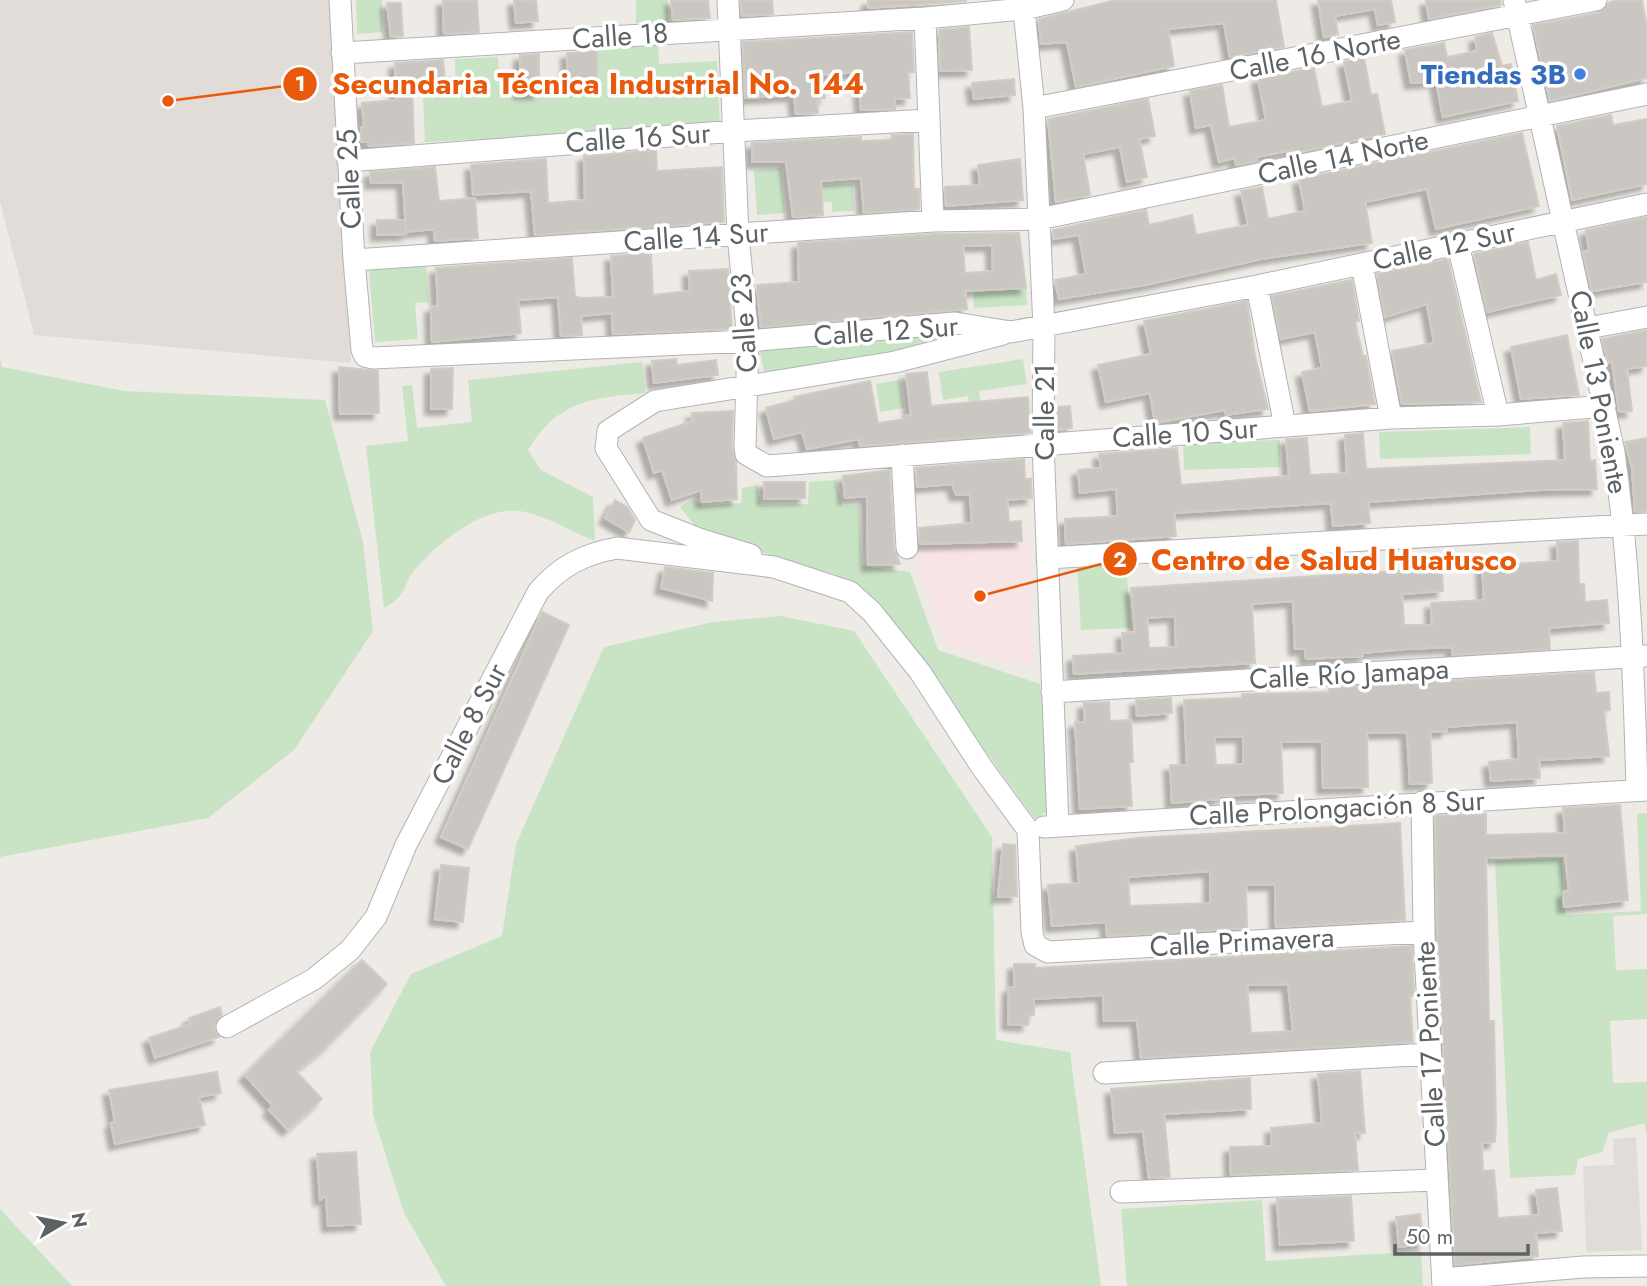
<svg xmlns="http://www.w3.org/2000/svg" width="1647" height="1286" viewBox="0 0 1647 1286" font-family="Jost,sans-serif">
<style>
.education{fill:#e1dcd7}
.medical{fill:#f9e4e5}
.green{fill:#c9e3c5}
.building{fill:#cac6c2;stroke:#d2ccc5;stroke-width:2;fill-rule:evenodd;filter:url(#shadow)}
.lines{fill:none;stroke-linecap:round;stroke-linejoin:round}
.minor-casing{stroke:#b1b4b6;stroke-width:23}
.minor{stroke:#fff;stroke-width:21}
.shop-dot{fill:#3f7fe0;stroke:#fff;stroke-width:2.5}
.labels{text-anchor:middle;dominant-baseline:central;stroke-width:7;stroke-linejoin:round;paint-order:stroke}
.street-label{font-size:28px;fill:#5d6264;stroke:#fff}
.shop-label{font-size:28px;font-weight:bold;fill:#366cbe;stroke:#fff;text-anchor:end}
.leader{fill:none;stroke:#e8590c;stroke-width:2.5}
.callout-dot{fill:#e8590c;stroke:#fff;stroke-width:2.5}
.mark-label{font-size:21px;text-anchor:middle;font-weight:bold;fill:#fff}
.callout-label{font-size:30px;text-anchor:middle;font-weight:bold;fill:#e8590c;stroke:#fff;stroke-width:7;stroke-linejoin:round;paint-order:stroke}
</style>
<defs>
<filter id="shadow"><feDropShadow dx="-6" dy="6" stdDeviation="2" flood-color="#0004"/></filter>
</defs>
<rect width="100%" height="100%" fill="#eeebe6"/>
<!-- education -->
<path class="education" d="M0,0h330l21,363 -317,-28 -34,-134z
M1636,1137l6,113 -56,2 -3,-86 31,-1 -1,-26z"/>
<!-- medical -->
<path class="medical" d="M1029,542l3,125 -87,-21 -32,-99z"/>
<!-- green -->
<path class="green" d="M356,0h26l1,32 -26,2z
M636,0h32v22l-32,1z
M658,40l1,24 58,-3 3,67 -295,14 -2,-44 33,-2 -1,-37 43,-2 2,41 99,-5 -2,-50z
M781,168l4,45 -28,2 -3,-45z
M822,179l1,6 30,-1 1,27 -22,1v-10l-17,1 -1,-23z
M426,266l3,36 -14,1 3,36 -43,3 -6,-72z
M1026,287l1,18 -53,3 -1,-18z
M930,333h37l-72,22 -131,17 -4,-21z
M0,359l2,8 122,24 201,9 38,142 10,89 -79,119 -86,68 -208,39z
M1023,359l4,25 -48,7 6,45 -11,1 -6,-41 -25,4 -4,-28z
M642,362l3,31c-52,5 -87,7 -117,57l13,20 52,27 2,44c-22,-9 -47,-24 -70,-29 -40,-9 -84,29 -108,55 -16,18 -8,28 -33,41l-18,-162 42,-5 -6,-55 10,-1 5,43 55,-6 -4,-42z
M900,380l4,28 -24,4 -4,-28z
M1530,427l1,27 -151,5 -1,-27z
M1280,440v27l-96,3 -1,-28z
M836,480l6,26 17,-1 3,61 48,6 28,78 102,34 11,125 -16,10 -155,-212 -24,-23 -23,-10 -55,-16 -81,-30 -17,-21 13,-8 10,7 38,-3 1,-15 15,-3 4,20 47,-1 1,-22z
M1126,564l5,64 -50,2 -4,-64z
M781,616l73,15 138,206 4,203 74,12 31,234h-655l-42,-73 -31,-98 -3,-63 41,-78 91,-38 14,-92 88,-197 109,-25z
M1647,813v101l-34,2 3,54 31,-1v50l-37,2 3,62 34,-1v52l-3,-11 -35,10 -7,19 -24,7 -3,16 -65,3 -15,-317 67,-3 3,57 76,-4 -4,-97z
M1262,1200l4,61 155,-10 2,35h-296l-6,-77z
M0,1209l69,74 3,3h-72z"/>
<!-- building -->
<path class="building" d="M443,0h34l2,32 -35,2z
M514,0h22l2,21 -22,2z
M671,0h37l2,18 -37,2z
M741,0h31l1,14 -31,2z
M868,0h98v1l-98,7z
M1116,0h160l8,47 -54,10 -6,-34 -56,6 6,37 -98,21 -9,-45 -26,2 -2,-25z
M1318,0h73l4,22 -17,3 -3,-16 -40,7 3,18 -14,3z
M1426,0h74l1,5 -72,14z
M1619,0h23l5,29v49l-97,23 -17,-76 65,-12 12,-11z
M387,3h14l2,33 -12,1z
M969,27l3,43 -32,1 -1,-41z
M912,32l2,40h-6l2,26 -15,1v10l-34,1 -2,-38 -37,3 3,23 -8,1 1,14 -22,1 -2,-19 -49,3 -2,-56z
M1492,33l10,33 9,-2 7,37 -75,16 -7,-36 -25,2 -6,-33 39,-7 3,14 30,-6 -2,-14z
M597,51v35l-29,1 -1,-34z
M539,54v39h-19v-38z
M1364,58l7,37 6,-1 8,40 -90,19 -1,-3 -38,7 1,4 -21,4 -1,-7 -16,4 -8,-37 -15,3 -6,-37 32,-6 7,42 37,-7 -8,-42 56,-10 8,39 30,-6 -8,-39z
M443,60l2,19 -33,3 2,61 -45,3 -1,-4h-7v-15h3l-2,-24 34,-3 -1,-37z
M1014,79l1,16 -41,4 -2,-16z
M1148,99l7,37 -16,3 8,38 -20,5 -7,-35 -37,7 7,41 -34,7 -8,-83z
M1611,115l2,10 34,-6v65l-75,16 -15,-74z
M1522,133l17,73 -103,23 -9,-40 -62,13 7,41 -111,16 -116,26 -86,14 -4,-19 31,-6 -7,-39 -26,4v-9l93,-20 3,15 43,-10 4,20 52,-10 -7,-34 21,-4 6,32 37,-8 -6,-32z
M913,134l1,55h5v20l-55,4 -3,-35 -40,3 2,34 -30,2 -7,-55h-34v-19l109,-6v4l31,-1v-5z
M656,150l1,21 65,-4 2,55 -189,13 -4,-44 -58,4 -2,-30 75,-6 2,44 37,-3 -1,-44z
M1020,159l3,41 -77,6 -1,-19 35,-2 -2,-20z
M435,167l4,34 36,-3 3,40 -43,3 -1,-12 -28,3 -3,-50 -32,1 -1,-11z
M1647,217v65l-55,9 -9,-39 6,-1 -3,-21z
M377,220h28l1,14 -29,1z
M1019,233l7,55 -61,3 2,18 -206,18 -4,-42 42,-3 -1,-39 136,-9zM992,245l1,26 -28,2 -2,-27z
M1528,242l8,38 20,-6 5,21 -74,17 -13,-58z
M651,253l2,42 37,-4 -1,-20 39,-2 4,60 -119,5 -1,-21 -31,3 1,19 -21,1 -3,-39 -40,3 3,33 -89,9 -1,-35 7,-1 -2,-38 136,-10 3,38 5,2 33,-1 -2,-41z
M1448,259l33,143 -79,2 -10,-53 42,-8 -7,-39 -42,13 -8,-43z
M1352,280l7,41 -4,1 8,34h3l9,48 -65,7 -8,-39 20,-4 -7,-36 -34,7 -9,-43z
M1247,301l8,55 13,53 -42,6 -1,-5 -70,13 -5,-30 -44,9 -8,-37 53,-11 -7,-33z
M1647,330v36l-20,3 5,42 -13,1 -7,-50 -4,1 -6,-24z
M1567,335l12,60 -58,4 -10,-52z
M676,359l1,6 39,-5 2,15 -64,8 -2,-22z
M339,367l39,4 1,42 -39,1z
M453,368l-1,41h-21v-40z
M927,372l4,34 97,-9 2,36 -170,13 -1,-7 -52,10 -5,-17 -28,7 -8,-31 29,-8 -1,-3 76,-16 8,42 28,-4v-4h5l-5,-41z
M1070,406l2,22 -16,2v-23z
M733,411l-1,36 4,15 1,37 -35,3 -1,-12 -29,10 -10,-30 -8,3 -11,-35 50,-17 -1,-8z
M1588,421l2,40 5,-1 2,29 -59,1 -170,12 2,21 -37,3 -2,-23 -157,10 2,23 -110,8 -1,-25 53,-3 -2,-27 -36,4 -2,-23 23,-2 -2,-14 78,-6 4,37 108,-9 -3,-37 21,-1 3,37 37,-2 -2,-38 18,-2 3,36 199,-9 -2,-37z
M1647,438v73l-12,1 -3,-44 -7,-26z
M1024,459l1,20h6l1,19 -25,2 2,22 12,-1 1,20 -102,3 -1,-16 53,-5 -2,-29 -14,1 -4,-11 -35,3 -1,-19z
M890,470l4,79 6,15 -32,1 -1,-69 -22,2 -2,-22z
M764,482h41v16l-41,1z
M615,500l12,7 8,13 -6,12 -24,-14z
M1578,541l1,43h5l1,18 22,-2 2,23 -60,5 1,21 -98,6v-8l-46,2 -43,4v3l-57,3 -1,-10h-10l-2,-48 -41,3 3,59 -181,11 -1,-18 50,-3 -1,-20 13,-1 -4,-44 311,-20 1,23 -41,3 2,31h28l-1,-22 53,-3 -2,-34 76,-5 -1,-19zM1175,616l1,31 -27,1 -2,-30z
M665,567l48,6 -1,28 -51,-13z
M542,612l27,13 -101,224 -27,-12z
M1594,672l2,21 13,-1 1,18 -6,1 5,45 -70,4 1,18 -49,3 -2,-19 30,-3 -2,-37 -29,2 -41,3v4l-17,1 2,51 -22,1 -3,-52 -40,1 1,54 -45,1 -1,-47 -41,1 2,51 -65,3 1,3 -47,4 -2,-38h17l-3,-65 58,-2v-4l87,-2v-4zM1243,736v28l-27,1 -2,-28z
M1171,698l1,15 -35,3 -1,-16z
M1109,702l1,19 21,-1 2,42h-4l3,44 -52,3 -5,-87h10l-1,-19z
M1620,805l8,95 -64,7 -1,-15 6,-1 -4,-36 -79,3 3,163h5l2,101 -1,20 -13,1 1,28 11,-1 4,48 41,-3 -3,-25 21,-2 5,43 -26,2 2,23 -83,9 -18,-333 -2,-116 51,-2v21l79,-2 -2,-25z
M1400,823l5,97 -129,7 -1,-43 -29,1 1,43 -140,8 -1,-14 -54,4 -4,-41 31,-2 -3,-37 61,-8zM1210,871v32l-80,3 -2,-29z
M1003,844l12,1 2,51 -19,1z
M441,865l28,3 -6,54 -28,-3z
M1412,946l2,50h-4l3,46 -272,16 -4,-38 -33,1 -1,-26 -69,4v16h-6v10l-20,-1 1,-37h5v-23h21v4zM1288,984l5,47 -42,2 -4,-48z
M362,960l25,24 -61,63 -30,24 26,28 -34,31 -19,-20 4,-4 -28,-31z
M220,1007l2,8 -8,11 5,11 -64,21 -6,-20 42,-14 -2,-6z
M1360,1071l5,62h-10l3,37 -127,5 -1,-28 42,-1 -1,-18 51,-5 -4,-49z
M217,1072l4,21 -22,4 6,28 -90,19 -4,-21 4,-1 -6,-32z
M1250,1078l1,31 -87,5 6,63 -21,1 -6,-47 -28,2 -4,-44z
M356,1152l5,72 -33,2 -2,-30 -6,4 -3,-46z
M1351,1196l3,45 -74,4 -3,-46z
M1420,1214l4,30 -25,3 -3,-30z"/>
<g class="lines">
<defs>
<path id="minor" d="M340,0l14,260 8,90 3,6 8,2 375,-17 207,-18 56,9 246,-46 390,-82
M728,0l10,234 10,107 -3,106 1,7 21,12 624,-48 107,-3 107,-9
M1023,0l11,108 10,219 -1,116 15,382
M1514,0l100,452c16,113 20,225 23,338
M925,18l8,203
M342,53l583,-35 99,-9 39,-9
M1034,108l562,-108
M348,161l387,-30 193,-11
M1458,244l40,171
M354,260l579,-39 106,-2 608,-125
M1362,264l29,154
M1257,286l28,140
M1588,328l59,-11
M902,455l5,93
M751,555l-52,-16 -48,-19 -45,-72 2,-17 47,-30 240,-39 108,-28
M1047,558l600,-34
M1052,692l593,-36
M1422,802l2,130 19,354
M1044,827l603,-37
M1028,830l4,102 3,13 13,7 376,-20
M227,1027l87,-48 36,-29 26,-33 30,-72 132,-253c22,-26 46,-38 79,-44l157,19 76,25 22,20 48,60 61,94 47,64
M1104,1073l326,-19
M1121,1192l315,-12
M1443,1279l140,-12 64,-1"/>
</defs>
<!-- minor casing -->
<use href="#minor" class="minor-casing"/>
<!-- minor -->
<use href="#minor" class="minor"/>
</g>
<!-- markers -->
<circle class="shop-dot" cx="1580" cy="74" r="7"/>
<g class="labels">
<!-- street labels -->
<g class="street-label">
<text transform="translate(620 36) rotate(-4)">Calle 18</text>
<text transform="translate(1315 55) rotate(-11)">Calle 16 Norte</text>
<text transform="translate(638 138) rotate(-4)">Calle 16 Sur</text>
<text transform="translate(1343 157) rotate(-12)">Calle 14 Norte</text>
<text transform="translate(349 179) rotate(-93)">Calle 25</text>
<text transform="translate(696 237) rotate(-4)">Calle 14 Sur</text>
<text transform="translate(1444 246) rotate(-12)">Calle 12 Sur</text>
<text transform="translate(744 323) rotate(-94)">Calle 23</text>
<text transform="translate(886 331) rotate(-4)">Calle 12 Sur</text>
<text transform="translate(1599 392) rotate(79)">Calle 13 Poniente</text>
<text transform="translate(1044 412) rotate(-90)">Calle 21</text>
<text transform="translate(1185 433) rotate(-4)">Calle 10 Sur</text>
<text transform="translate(1349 674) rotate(-3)">Calle Río Jamapa</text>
<text transform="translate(469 724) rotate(-63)">Calle 8 Sur</text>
<text transform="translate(1337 808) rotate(-3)">Calle Prolongación 8 Sur</text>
<text transform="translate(1242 942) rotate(-3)">Calle Primavera</text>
<text transform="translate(1430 1044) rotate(-93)">Calle 17 Poniente</text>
</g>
<!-- shop labels -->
<g class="shop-label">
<text x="1566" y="74">Tiendas 3B</text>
</g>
</g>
<!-- callouts -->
<path class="leader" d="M168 101L300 84M980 596L1120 559"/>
<g class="callout-dot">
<circle cx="168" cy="101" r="7"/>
<circle cx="980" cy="596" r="7"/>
<circle cx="300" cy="84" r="18"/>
<circle cx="1120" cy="559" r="18"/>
</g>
<g class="mark-label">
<text x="300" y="91">1</text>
<text x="1120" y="567">2</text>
</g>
<g class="callout-label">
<text x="598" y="94">Secundaria Técnica Industrial No. 144</text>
<text x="1334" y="570">Centro de Salud Huatusco</text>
</g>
<!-- north arrow -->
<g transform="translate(63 1223) rotate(80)" stroke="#ffffff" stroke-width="5" paint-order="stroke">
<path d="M0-5L12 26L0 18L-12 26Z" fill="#5d6264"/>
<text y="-10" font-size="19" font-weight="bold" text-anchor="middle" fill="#5d6264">N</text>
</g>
<!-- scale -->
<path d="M1395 1244v10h133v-10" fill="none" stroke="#5d6264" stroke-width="3.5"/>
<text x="1406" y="1244" font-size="21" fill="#5d6264" stroke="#ffffff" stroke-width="5" paint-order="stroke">50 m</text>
</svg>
